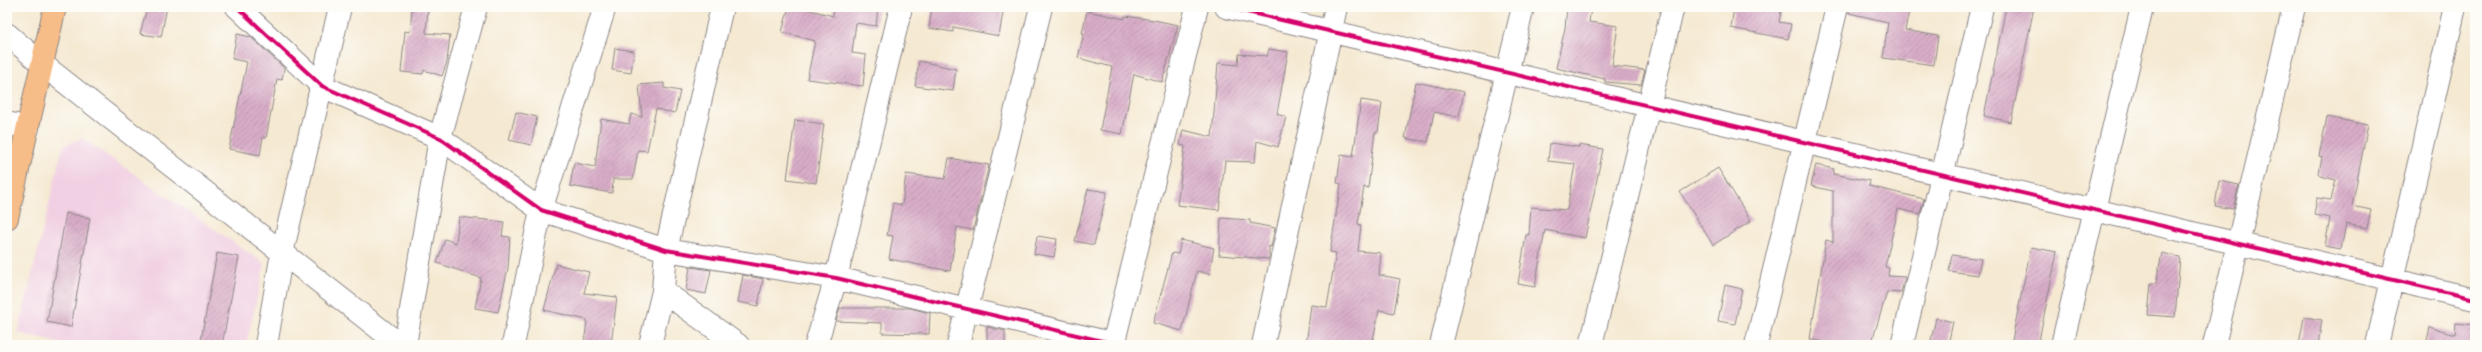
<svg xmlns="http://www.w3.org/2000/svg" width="2482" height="352" viewBox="0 0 2482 352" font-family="Mynerve,sans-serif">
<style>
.built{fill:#f1d0e3}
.building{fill:url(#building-hatch)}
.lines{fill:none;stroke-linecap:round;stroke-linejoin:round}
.minor-casing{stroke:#8c8686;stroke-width:24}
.major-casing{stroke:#8c8686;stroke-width:24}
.minor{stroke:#fff;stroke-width:22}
.major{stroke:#f7bd88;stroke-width:22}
.cycleway-casing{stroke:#fdfcf7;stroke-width:6}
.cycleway{stroke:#d6006c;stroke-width:4}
</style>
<defs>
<pattern id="building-hatch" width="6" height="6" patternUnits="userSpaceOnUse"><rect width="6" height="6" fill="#d9adc8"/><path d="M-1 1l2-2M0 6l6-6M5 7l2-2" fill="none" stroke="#b08ca4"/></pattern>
</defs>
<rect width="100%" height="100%" fill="#fdfcf7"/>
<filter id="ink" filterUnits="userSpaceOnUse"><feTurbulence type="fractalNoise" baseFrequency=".025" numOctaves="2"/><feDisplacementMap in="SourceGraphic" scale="8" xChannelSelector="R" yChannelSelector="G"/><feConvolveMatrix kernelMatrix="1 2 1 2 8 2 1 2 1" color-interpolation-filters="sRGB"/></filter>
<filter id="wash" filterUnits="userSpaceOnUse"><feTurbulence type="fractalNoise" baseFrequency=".012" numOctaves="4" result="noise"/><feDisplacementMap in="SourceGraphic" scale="16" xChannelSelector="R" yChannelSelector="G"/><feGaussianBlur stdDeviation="0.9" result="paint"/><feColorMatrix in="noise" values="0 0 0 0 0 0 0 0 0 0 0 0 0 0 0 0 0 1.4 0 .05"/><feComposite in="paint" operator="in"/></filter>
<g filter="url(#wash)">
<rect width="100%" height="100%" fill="#f5e9d2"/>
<!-- built -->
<path class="built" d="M82,138l183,126 -19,81h-178l-50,-12 45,-187z"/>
<g id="blocks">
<!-- building -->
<path class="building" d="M147,7h20l-6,30 -21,-3z
M789,7h10l34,9 1,-9h44l-2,19 -20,-3 -4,30 14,2 -3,31 -56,-7 8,-38 -33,-9z
M932,7h72l-5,29 -46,-9v5l-24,-4z
M1567,7h24l-2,15 29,4 -6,40 33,4 -4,15 -36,-3v-3l-49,-11 9,-40z
M1734,7h48l-3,15 12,2 -3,15 -57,-11z
M1850,7h60l-5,23 33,6 -4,29 -51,-7 5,-36 -39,-9z
M2006,7h28l-23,115 -27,-6z
M412,8l16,1 -2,24 24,2 -3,27 -5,14 -18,-6 -1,4 -22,-2 4,-41 5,1z
M1087,11l38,8v-3l29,4 24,5 -16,57 -28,-8 -12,60 -22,-4 12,-63 -34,-9 6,-25h-2z
M237,34l14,3 33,31 -2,12 -5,-1 -11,59 -3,-1 -3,18 -31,-6 18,-87 -15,-3z
M615,48l19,3 -3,22 -19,-3z
M1269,49l19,3 -11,62 9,3 -8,30 -21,-6 -2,21 -30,-1 -6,49 -42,-5 8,-59 -5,-1 3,-15 29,7 6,-74 20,2 1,-11 28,2z
M919,61l37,8 -3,22 -38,-5z
M1416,82l48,10 -5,25 -25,-5 -6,30 -23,-4z
M664,83v5l16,3 -5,22 -19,-4 -9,42 -9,-1 -5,29h-20l-1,14 -42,-7 4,-23 21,4 6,-48 28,5 2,-10 11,3 -3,-32z
M1361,100l21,3 -4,29h-3l-7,56 -4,-1 -6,37 3,1 -3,26 23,2 -2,22 21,4 -6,34 -15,-3 -7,35h-66l5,-40 16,2 9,-54 -6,-1 11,-68 -4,-1 4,-28 12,2z
M516,112l21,5 -6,28 -22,-5z
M2327,117l41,8 -16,81 19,4 -4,18 -21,-4 -5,25 -16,-3 5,-28 -16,-3 3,-17 14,2 5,-20 -15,-4 -2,-3 3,-16 -3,-1z
M795,120l29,4 -8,59 -29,-4z
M1550,143l29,4v-2l24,4 -18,89 -40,-8 -10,57 -17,-3 8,-49h3l2,-28 36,3 8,-46 -27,-3z
M949,158l40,7 -16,65 -16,-3 -7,44 -61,-12 4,-23 -6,-1 6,-32 9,2 4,-31 39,5z
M1816,165l18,4 -1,5 37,7 -1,5 55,13 -4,15 -22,-5 -13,58 4,1 -1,8 17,1 -4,16 -14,-1 -16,53h-32l-29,-6 16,-99 7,2v-51l-22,-5z
M1718,168l33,53 -38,24 -33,-53z
M2219,181l20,4 -6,24 -18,-3z
M1088,189l19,3 -13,53 -19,-4z
M66,213l24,5 -19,109 -24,-5z
M459,217l45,5 -2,14 8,1 -2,31 -10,44 -23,-4 6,-30 -44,-15 8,-24 11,4z
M1221,218l29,2v3l25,5 -4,19 -2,-1v13l-50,-4z
M1037,236l20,3 -3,18 -20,-3z
M1181,240l33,8 -5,26 -12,-3 -15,60 -29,-8 19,-70 6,1z
M2031,247l26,5 -19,93h-27z
M217,253l22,4 -17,88h-22z
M2162,253l18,4 -5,60 -27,-2 3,-32h5z
M1952,255l29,4 -3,16 -29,-4z
M556,264l33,8 -5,21 33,4 -6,48h-27l3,-25 -43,-10z
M690,267l21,3 -5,24 -20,-4z
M743,275l20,4 -5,27 -20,-4z
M1725,285l17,4 -7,35 -17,-3z
M840,308h70l20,5 -1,21 -47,-1v-10l-46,-2z
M2304,317l18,3 -4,25h-19z
M1936,318l17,4 -5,23h-18z
M2456,323l19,2v20h-49l4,-18 25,7z
M987,327l18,4v12h-18z"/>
</g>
</g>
<g filter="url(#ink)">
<use href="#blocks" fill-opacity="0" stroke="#8c8686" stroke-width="1"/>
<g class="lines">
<defs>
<path id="minor" d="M237,7l85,79 118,52 101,72 125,40 170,28 283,67
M1226,7l1249,292
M7,34l35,30 358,281
M7,123l21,5
M663,291l75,54
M266,345l16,-92 58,-246
M405,345l35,-207 36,-131
M513,345l28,-135 64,-203
M650,345l13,-54 3,-41 56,-243
M816,345l20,-67 65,-271
M958,345l83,-338
M1113,345l84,-338
M1263,345l73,-338
M1441,345l82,-338
M1591,345l82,-338
M1756,345l81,-338
M1902,345l80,-338
M2062,345l80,-338
M2214,345l80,-338
M2377,345l78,-338"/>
<path id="major" d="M7,218l48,-211"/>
</defs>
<!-- minor casing -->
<use href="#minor" class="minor-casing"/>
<!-- major casing -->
<use href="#major" class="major-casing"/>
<!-- minor -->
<use href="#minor" class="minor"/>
<!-- major -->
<use href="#major" class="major"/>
<defs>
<path id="cycleway" d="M237,7l85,79 118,52 101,72 125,40 170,28 283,67
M1226,7l1249,292"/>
</defs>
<!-- cycleway casing -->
<use href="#cycleway" class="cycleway-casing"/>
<!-- cycleway -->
<use href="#cycleway" class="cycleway"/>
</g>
</g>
<!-- margin -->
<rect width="2482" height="352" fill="none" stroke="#fdfcf7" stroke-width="24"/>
</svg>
